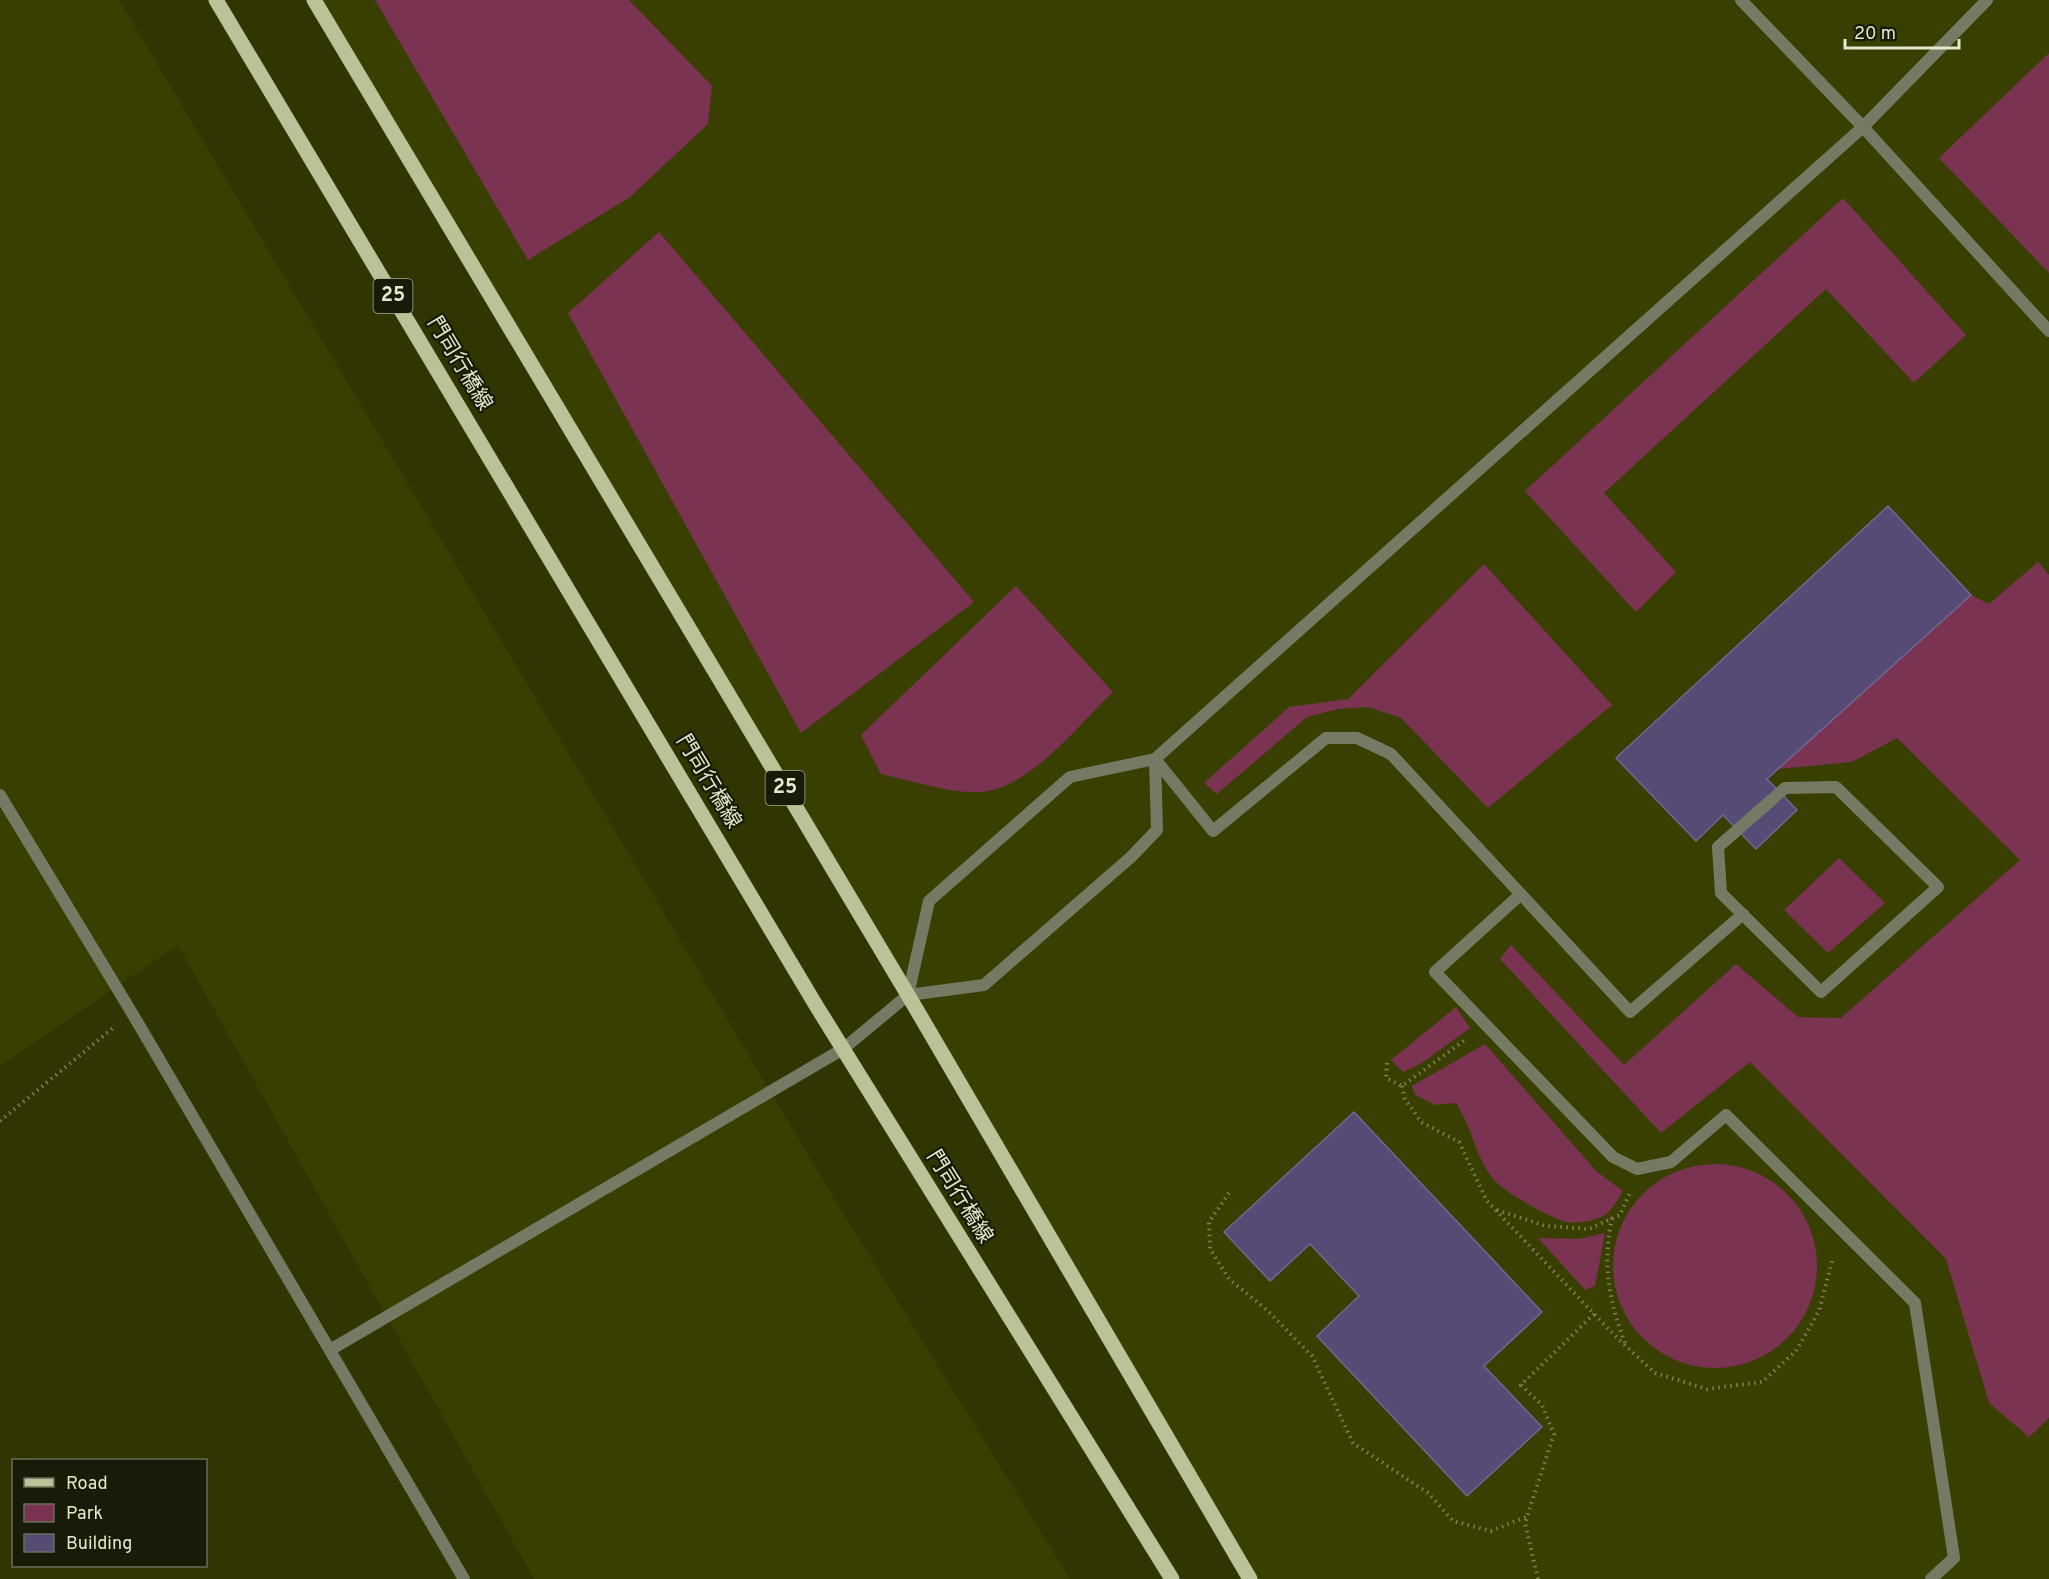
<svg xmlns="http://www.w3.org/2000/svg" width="2049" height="1579" viewBox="0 0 2049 1579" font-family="Overpass,'Noto Sans JP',sans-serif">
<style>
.built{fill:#393f01}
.green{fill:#7a3452}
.building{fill:#554b75;stroke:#726793;stroke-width:1.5}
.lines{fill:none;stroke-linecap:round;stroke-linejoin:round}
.path{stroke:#7c8158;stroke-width:4;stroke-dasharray:1.5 4.5;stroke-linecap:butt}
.service{stroke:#767a65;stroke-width:12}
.tertiary{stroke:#767a65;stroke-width:12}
.primary{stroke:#bbc297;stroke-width:15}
.labels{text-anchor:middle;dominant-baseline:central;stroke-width:4.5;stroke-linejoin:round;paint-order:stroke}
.shield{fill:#181b07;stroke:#a6aa92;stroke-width:1.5}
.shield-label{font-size:20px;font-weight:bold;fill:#e3e8ce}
.street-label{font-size:21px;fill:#e3e8ce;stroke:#181b07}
</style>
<rect width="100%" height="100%" fill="#303502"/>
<!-- built -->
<path class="built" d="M0,0h119l722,1210 229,369h-536l-356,-634 -178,121z
M317,0h1732v1579h-795z"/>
<!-- green -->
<path class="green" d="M375,0h254l83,86 -4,38 -78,73 -102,63z
M2049,53v220l-110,-115z
M1843,198l123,137 -52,48 -88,-94 -222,204 72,79 -40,40 -111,-121z
M659,232l315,370 -173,131 -233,-420z
M2038,562l11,13v843l-20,19 -40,-34 -43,-144 -196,-197 -89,71 -161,-174 11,-14 113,120 112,-101 62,53 43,1 179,-158 -123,-122 -45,24 -75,7 194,-174 18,9z
M1484,564l128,141 -124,103 -87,-90 -33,-11 -30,2 -31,8 -90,77 -13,-11 85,-76 59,-8z
M1016,586l97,106c-35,33 -76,88 -124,99 -26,6 -81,-11 -108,-17l-20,-39z
M1839,858l46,45 -57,50 -44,-43z
M1456,1007l14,21 -48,35 -19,9 -12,-12z
M1485,1044l111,127 27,20c-6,9 -13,24 -24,27 -7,3 -24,6 -32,4 -15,-3 -61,-29 -72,-41 -19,-21 -23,-54 -39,-78l-21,2 -20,-10 -3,-9z
M1613 1266a102 102 0 1 1 204 0a102 102 0 1 1-204 0Z
M1605,1233l-10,53 -10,4 -47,-52 41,1z"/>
<!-- building -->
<path class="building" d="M1888,506l83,89 -204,184 30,31 -41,39 -33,-34 -27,26 -80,-83z
M1354,1112l188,200 -58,54 58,61 -75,69 -150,-160 42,-40 -49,-52 -40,37 -46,-49z"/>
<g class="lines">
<!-- path -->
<path class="path" d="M1387,1063l-1,15 16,8 63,-46
M1402,1086l3,13 16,23 38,20 28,59 128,135 40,37 52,16 55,-7 34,-31 23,-40 14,-53
M0,1121l113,-93
M1229,1193l-20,29 1,27 19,30 39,32 44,45 41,87 75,50 25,28 38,10 37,-15
M1497,1210l49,16 43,3 31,-14 11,-24
M1612,1218c-10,45 -3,85 14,127
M1538,1579l-13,-56 29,-89 -12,-29 -21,-20 73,-71"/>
<!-- service -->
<path class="service" d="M1741,0l122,127 186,204
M1155,759l2,71 -26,27 -147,128 -76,10 21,-94 141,-124 85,-18 708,-632 124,-127
M1155,759l58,72 113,-93h31l34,16 239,258 113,-98
M1836,787l102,100 -117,105 -100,-99 -3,-46 67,-59z
M1521,894l-86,78 178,185 24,12 34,-7 55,-47 189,188 39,255 -23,21"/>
<!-- tertiary -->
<path class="tertiary" d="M0,795l132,218 332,566
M330,1350l513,-301 65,-54"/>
<!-- primary -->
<path class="primary" d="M216,0l601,1007 355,572
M314,0l594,995 342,584"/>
</g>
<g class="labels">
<!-- shield labels -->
<g class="shield">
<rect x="373.5" y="279" width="39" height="34" rx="4.5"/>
<rect x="765.5" y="771" width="39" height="34" rx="4.5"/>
</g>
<g class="shield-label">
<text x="393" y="296">25</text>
<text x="785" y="788">25</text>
</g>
<!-- street labels -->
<g class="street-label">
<text transform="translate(459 364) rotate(59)">門司行橋線</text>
<text transform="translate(708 782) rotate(59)">門司行橋線</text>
<text transform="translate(959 1197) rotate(58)">門司行橋線</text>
</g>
</g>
<!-- legend -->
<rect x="12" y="1459" width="195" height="108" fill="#181b07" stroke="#696d57" stroke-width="1.5"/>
<rect x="24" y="1478" width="30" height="9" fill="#bbc297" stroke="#696d57" stroke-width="1.5"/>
<text x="66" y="1489" font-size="18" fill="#e3e8ce">Road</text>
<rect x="24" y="1504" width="30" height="18" fill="#7a3452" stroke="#696d57" stroke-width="1.5"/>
<text x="66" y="1519" font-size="18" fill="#e3e8ce">Park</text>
<rect x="24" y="1534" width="30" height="18" fill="#554b75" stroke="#696d57" stroke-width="1.5"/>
<text x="66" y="1549" font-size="18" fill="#e3e8ce">Building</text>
<!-- scale -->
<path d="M1845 39v9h114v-9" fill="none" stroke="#e3e8ce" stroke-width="3"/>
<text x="1854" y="39" font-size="18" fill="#e3e8ce" stroke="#181b07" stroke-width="4.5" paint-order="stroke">20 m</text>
</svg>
